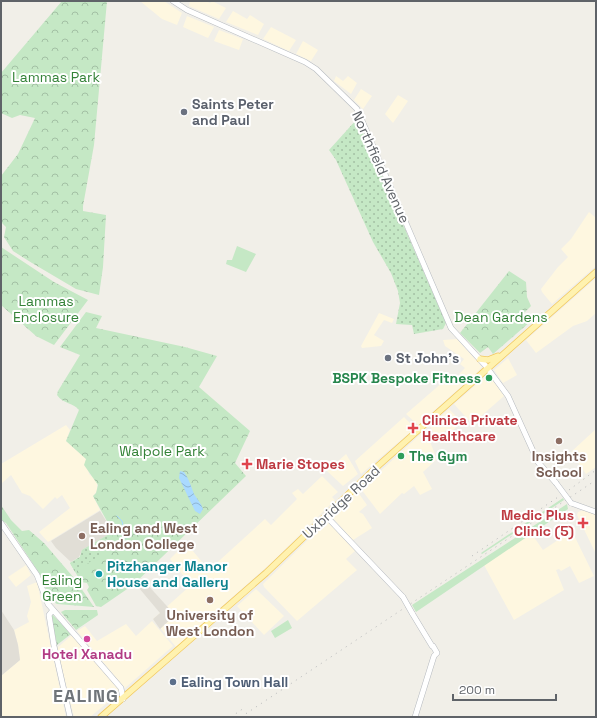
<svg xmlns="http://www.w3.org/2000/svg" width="597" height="718" viewBox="0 0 597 718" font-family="'Space Grotesk',sans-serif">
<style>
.commercial{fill:#fef7e0}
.education{fill:#e1ded6}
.grass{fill:#c5e8c5}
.park{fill:url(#park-crowns)}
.garden{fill:url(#garden-dots)}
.water{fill:url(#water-waves)}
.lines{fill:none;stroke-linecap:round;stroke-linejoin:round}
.stream{stroke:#aadaff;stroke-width:1}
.secondary-casing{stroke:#b6babf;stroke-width:6}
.primary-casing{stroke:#f2c960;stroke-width:7}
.secondary{stroke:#fff;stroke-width:5}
.primary{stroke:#fff2af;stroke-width:5.5}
.rail{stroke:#b6b7b8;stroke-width:1;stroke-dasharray:1 5;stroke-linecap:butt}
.secondary-bridge-casing{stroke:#b6babf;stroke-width:6;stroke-linecap:butt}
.secondary-bridge{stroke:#fff;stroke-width:5}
.worship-dot{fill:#6b7280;stroke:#fff;stroke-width:1.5}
.leisure-dot{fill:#2e9e5b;stroke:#fff;stroke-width:1.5}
.health-dot{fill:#e0444e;stroke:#fff;stroke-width:1.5}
.education-dot{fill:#8d6e63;stroke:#fff;stroke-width:1.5}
.culture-dot{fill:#0f9aa8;stroke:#fff;stroke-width:1.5}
.hotel-dot{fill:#d1479c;stroke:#fff;stroke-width:1.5}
.service-dot{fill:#5c6f8a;stroke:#fff;stroke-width:1.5}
.labels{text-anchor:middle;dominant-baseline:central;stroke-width:4;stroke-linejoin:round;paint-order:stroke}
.park-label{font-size:14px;fill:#348238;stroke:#fff}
.worship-label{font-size:14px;font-weight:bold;fill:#5b616d;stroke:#fff;text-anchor:start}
.street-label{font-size:14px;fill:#5f6368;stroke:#fff}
.leisure-label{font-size:14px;font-weight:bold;fill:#27864d;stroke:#fff;text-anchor:end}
.health-label{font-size:14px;font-weight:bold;fill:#be3a42;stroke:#fff;text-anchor:start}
.education-label{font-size:14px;font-weight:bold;fill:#785e54;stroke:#fff}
.culture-label{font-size:14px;font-weight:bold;fill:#0d838f;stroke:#fff;text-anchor:start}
.hotel-label{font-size:14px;font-weight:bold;fill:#b23c85;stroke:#fff}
.service-label{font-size:14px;font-weight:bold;fill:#4e5e75;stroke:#fff;text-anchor:start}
.district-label{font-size:18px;font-weight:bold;letter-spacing:1px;fill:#70757a;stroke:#fff}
</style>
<defs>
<pattern id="park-crowns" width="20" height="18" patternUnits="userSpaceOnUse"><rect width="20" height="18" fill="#c5e8c5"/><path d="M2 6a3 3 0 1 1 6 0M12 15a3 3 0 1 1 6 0" fill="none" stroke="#a3c0a4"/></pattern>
<pattern id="garden-dots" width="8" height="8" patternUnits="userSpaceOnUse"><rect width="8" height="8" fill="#c5e8c5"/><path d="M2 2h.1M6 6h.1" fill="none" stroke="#a3c0a4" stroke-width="1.8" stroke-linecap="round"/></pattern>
<pattern id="water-waves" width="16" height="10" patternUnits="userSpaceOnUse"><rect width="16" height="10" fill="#aadaff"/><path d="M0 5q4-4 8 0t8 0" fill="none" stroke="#8eb4d2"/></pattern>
</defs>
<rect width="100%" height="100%" fill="#f1efe8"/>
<!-- commercial -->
<path class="commercial" d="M140,1h24l18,12 -5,12 -15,-6z
M190,1h16l4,2 2,-2 14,7 -7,11 -30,-13z
M233,11l14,8 3,-4 14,9 -6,11 -32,-13z
M187,16l27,11 -6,11 -25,-11z
M271,27l25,13 -7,11 -26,-12z
M219,30l24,9 -4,11 -25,-9z
M303,41l15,9 -7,11 -15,-7z
M336,76l7,5 5,-5 9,7 -6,11 -17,-13z
M361,89l11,7 -9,13 -9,-9z
M398,95l10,6 -15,22 -8,-9z
M589,212l7,6v48l-44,38 -10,-12 -1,-3 17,-22 10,-10 -7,-8 10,-10z
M596,278v35l-9,8 -14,5 -37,27 -10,-13z
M379,313l15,6 -2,4 -8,-3 -10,15 10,6 -3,5 -19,2 -1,-2z
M457,339l25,28 -13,14 -10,-7 6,-6 -5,-4 4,-5 -19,-13 -2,-6z
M508,358l9,17 -14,8 -9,-13z
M451,375l13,9 -46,41 -12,-11z
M487,375h2l15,21 -32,28 -18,-20z
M449,409l13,13 -11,10 -3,-3 -12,9 -6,-12z
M404,417l10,10v2l-53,45 -6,-13z
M66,425l4,5 -4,11 20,18 3,15 8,7v10l-4,5 7,14 -52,32 -9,-10 31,-24 -8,-13 -5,4 -2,-2 -12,12 -13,-13 -8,-3 -11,-18 -10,9v-20z
M596,429v38l-10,7 -15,-22z
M424,431l2,1 11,27 -14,13 9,17 -12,6 -6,-9 -10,8 -2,-1 -22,21 -19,-25z
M346,454l12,20 -15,12 -16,-15z
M322,476l16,16 -6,5 3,3 -64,63 -95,84 -23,-28 38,-34 -21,-26 16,-16 23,27 56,-51 6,6 26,-26 -5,-6 6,-4 5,5z
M357,491l10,14 -8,7 4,2 9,14 -19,12 -22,-24z
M584,510l12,5v39l-19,-39 1,-3z
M327,521l28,30 -9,8 11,11 -60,51 -33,-34 -1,-3z
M570,527l24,49 -15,7 -9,-17 -9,5 -2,-2 -3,1 8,20 -50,30 -30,-55 47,-32 12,17 15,-10 8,-8 -1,-2z
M26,565l5,10 -15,12 -8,-10z
M37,582l29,135h-65v-41l19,-16 -2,-15 -4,-15 15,-8 -2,-6 4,-14 -4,-16z
M256,589l28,27 -20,19 -27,-29z
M152,621l21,25 -48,42 -48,-57 8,-5 12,15 29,-17 10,12z
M72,635l48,55 -2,4 -28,23h-16l-17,-69z"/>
<!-- education -->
<path class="education" d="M100,511l13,21 -31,18 -3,7 -8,5 -15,-14 -5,-7z
M145,582l30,33 -15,14 -7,-10 7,-6 -21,-25z
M1,610l13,20 4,15 2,15 -18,15z"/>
<!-- grass -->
<path class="grass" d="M237,246l19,8 -10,18 -20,-8 1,-4h5z
M563,498l1,2 -82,54 -1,-1z
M567,504l1,5 -152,103 -4,-7z
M288,620l4,8 -17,10 -4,-7z"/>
<!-- park -->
<path class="park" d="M62,1h45l-13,144 -11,61v5l23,4 -3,52 -4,28 -23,-6 -44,-26 -19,-12 -9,-14 2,-10 -5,-5v-46l17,-22 17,-36 -15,-3 -8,3 -11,-5v-40z
M1,247l53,35 34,18 -34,45 -18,-9 -35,-31z
M509,271l17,11 1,15 4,9 -7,7 1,5 6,3 -38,33 -5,-7 -8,6 -20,-20z
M86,312l16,4 -6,12 89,19 32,9 -18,31 51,44 -15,32 11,13 -113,109 -32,22 -5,-1 -9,-16 2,-3 -2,-4 -6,-1 -11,-19 10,-6 2,-7 31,-18 -20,-36 3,-3 2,-8 -14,-20 2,-6 -20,-18 13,-31c-5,-7 -16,-6 -22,-15l1,-4 22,-36 -20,-8z
M1,505l10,15 11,11 7,-1 15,13 30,35 20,29 -37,-3 -7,-4 -9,-24 -35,-53 -5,-3z
M65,610h32l1,5 -22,15 -15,-18z
M53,615l18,19 -14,11 -6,-29z"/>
<!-- garden -->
<path class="garden" d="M357,119l89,204 -3,6 -29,5 -2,-9 -16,-1 4,-21 -2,-12 -7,-18 -18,-31 -37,-82 -7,-10z
M113,532l-1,15 -37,25 -5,-9 10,-6 2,-7z"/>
<!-- water -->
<path class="water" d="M180,471l4,1c5,7 7,14 10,22 3,5 7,9 9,15l-3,5 -5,-3 -16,-33z"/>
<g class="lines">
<!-- stream -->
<path class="stream" d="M117,516l5,5 4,17"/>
<defs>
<path id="secondary" d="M173,1l14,9 118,52 11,7 41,40 94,219 34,37 23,31 30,66 18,21
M571,503l25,9
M326,516l77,81
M1,523l36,52 11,29 73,84 2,11
M53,610l-4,5 5,31 16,71
M412,613l20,33
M415,717l19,-61 3,-3 -4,-7"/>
<path id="primary" d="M480,359l8,1 10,-4
M101,717l165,-144 113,-108 217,-193"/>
</defs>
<!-- secondary casing -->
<use href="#secondary" class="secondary-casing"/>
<!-- primary casing -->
<use href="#primary" class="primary-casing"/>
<!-- secondary -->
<use href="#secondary" class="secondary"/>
<!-- primary -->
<use href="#primary" class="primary"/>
<!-- rail -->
<path class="rail" d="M569,490l27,-20
M472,556l89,-61
M231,717l13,-9
M241,717l355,-237"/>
<defs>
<path id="secondary-bridge" d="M556,483l15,20
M403,597l9,16"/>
</defs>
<!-- secondary-bridge casing -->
<use href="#secondary-bridge" class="secondary-bridge-casing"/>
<!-- secondary-bridge -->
<use href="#secondary-bridge" class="secondary-bridge"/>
</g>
<!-- markers -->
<g class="worship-dot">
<circle cx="184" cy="112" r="4"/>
<circle cx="388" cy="358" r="4"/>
</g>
<g class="leisure-dot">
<circle cx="489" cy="378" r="4"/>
<circle cx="401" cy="456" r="4"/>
</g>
<g class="health-dot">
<path d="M411 422h4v4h4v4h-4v4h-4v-4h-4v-4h4z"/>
<path d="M245 458h4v4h4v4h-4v4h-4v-4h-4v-4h4z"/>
<path d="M581 517h4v4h4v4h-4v4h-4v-4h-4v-4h4z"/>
</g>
<g class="education-dot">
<circle cx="559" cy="441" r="4"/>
<circle cx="82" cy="536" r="4"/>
<circle cx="210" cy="600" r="4"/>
</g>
<circle class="culture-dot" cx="99" cy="574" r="4"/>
<circle class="hotel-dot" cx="87" cy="639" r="4"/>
<circle class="service-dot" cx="173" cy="682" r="4"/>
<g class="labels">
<!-- park labels -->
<g class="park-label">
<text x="56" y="77">Lammas Park</text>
<text x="46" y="301">Lammas<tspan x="46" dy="16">Enclosure</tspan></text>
<text x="501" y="317">Dean Gardens</text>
<text x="162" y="451">Walpole Park</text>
<text x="62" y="580">Ealing<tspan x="62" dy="16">Green</tspan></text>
</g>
<!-- worship labels -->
<g class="worship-label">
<text x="192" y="104">Saints Peter<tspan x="192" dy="16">and Paul</tspan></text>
<text x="396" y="358">St John's</text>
</g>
<!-- street labels -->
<g class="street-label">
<text transform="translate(381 167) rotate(66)">Northfield Avenue</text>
<text transform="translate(341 502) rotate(-43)">Uxbridge Road</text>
</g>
<!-- leisure labels -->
<g class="leisure-label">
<text x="481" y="378">BSPK Bespoke Fitness</text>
<text x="409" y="456" text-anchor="start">The Gym</text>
</g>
<!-- health labels -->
<g class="health-label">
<text x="422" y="420">Clinica Private<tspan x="422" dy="16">Healthcare</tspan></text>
<text x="256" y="464">Marie Stopes</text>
<text x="574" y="515" text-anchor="end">Medic Plus<tspan x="574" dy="16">Clinic (5)</tspan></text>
</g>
<!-- education labels -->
<g class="education-label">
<text x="559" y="456">Insights<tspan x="559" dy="16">School</tspan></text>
<text x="90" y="528" text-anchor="start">Ealing and West<tspan x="90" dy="16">London College</tspan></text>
<text x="210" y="615">University of<tspan x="210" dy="16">West London</tspan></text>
</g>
<!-- culture labels -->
<g class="culture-label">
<text x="107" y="566">Pitzhanger Manor<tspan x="107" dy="16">House and Gallery</tspan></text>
</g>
<!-- hotel labels -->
<g class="hotel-label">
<text x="87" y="654">Hotel Xanadu</text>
</g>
<!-- service labels -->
<g class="service-label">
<text x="181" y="682">Ealing Town Hall</text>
</g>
<!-- district labels -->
<g class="district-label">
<text x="86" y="695">EALING</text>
</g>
</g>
<!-- border -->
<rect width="597" height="718" fill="none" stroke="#5f6368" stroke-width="4"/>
<!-- scale -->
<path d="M453 694v6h103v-6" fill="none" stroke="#5f6368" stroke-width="2"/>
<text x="459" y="694" font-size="12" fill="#5f6368" stroke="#ffffff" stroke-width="3" paint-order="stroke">200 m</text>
</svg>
